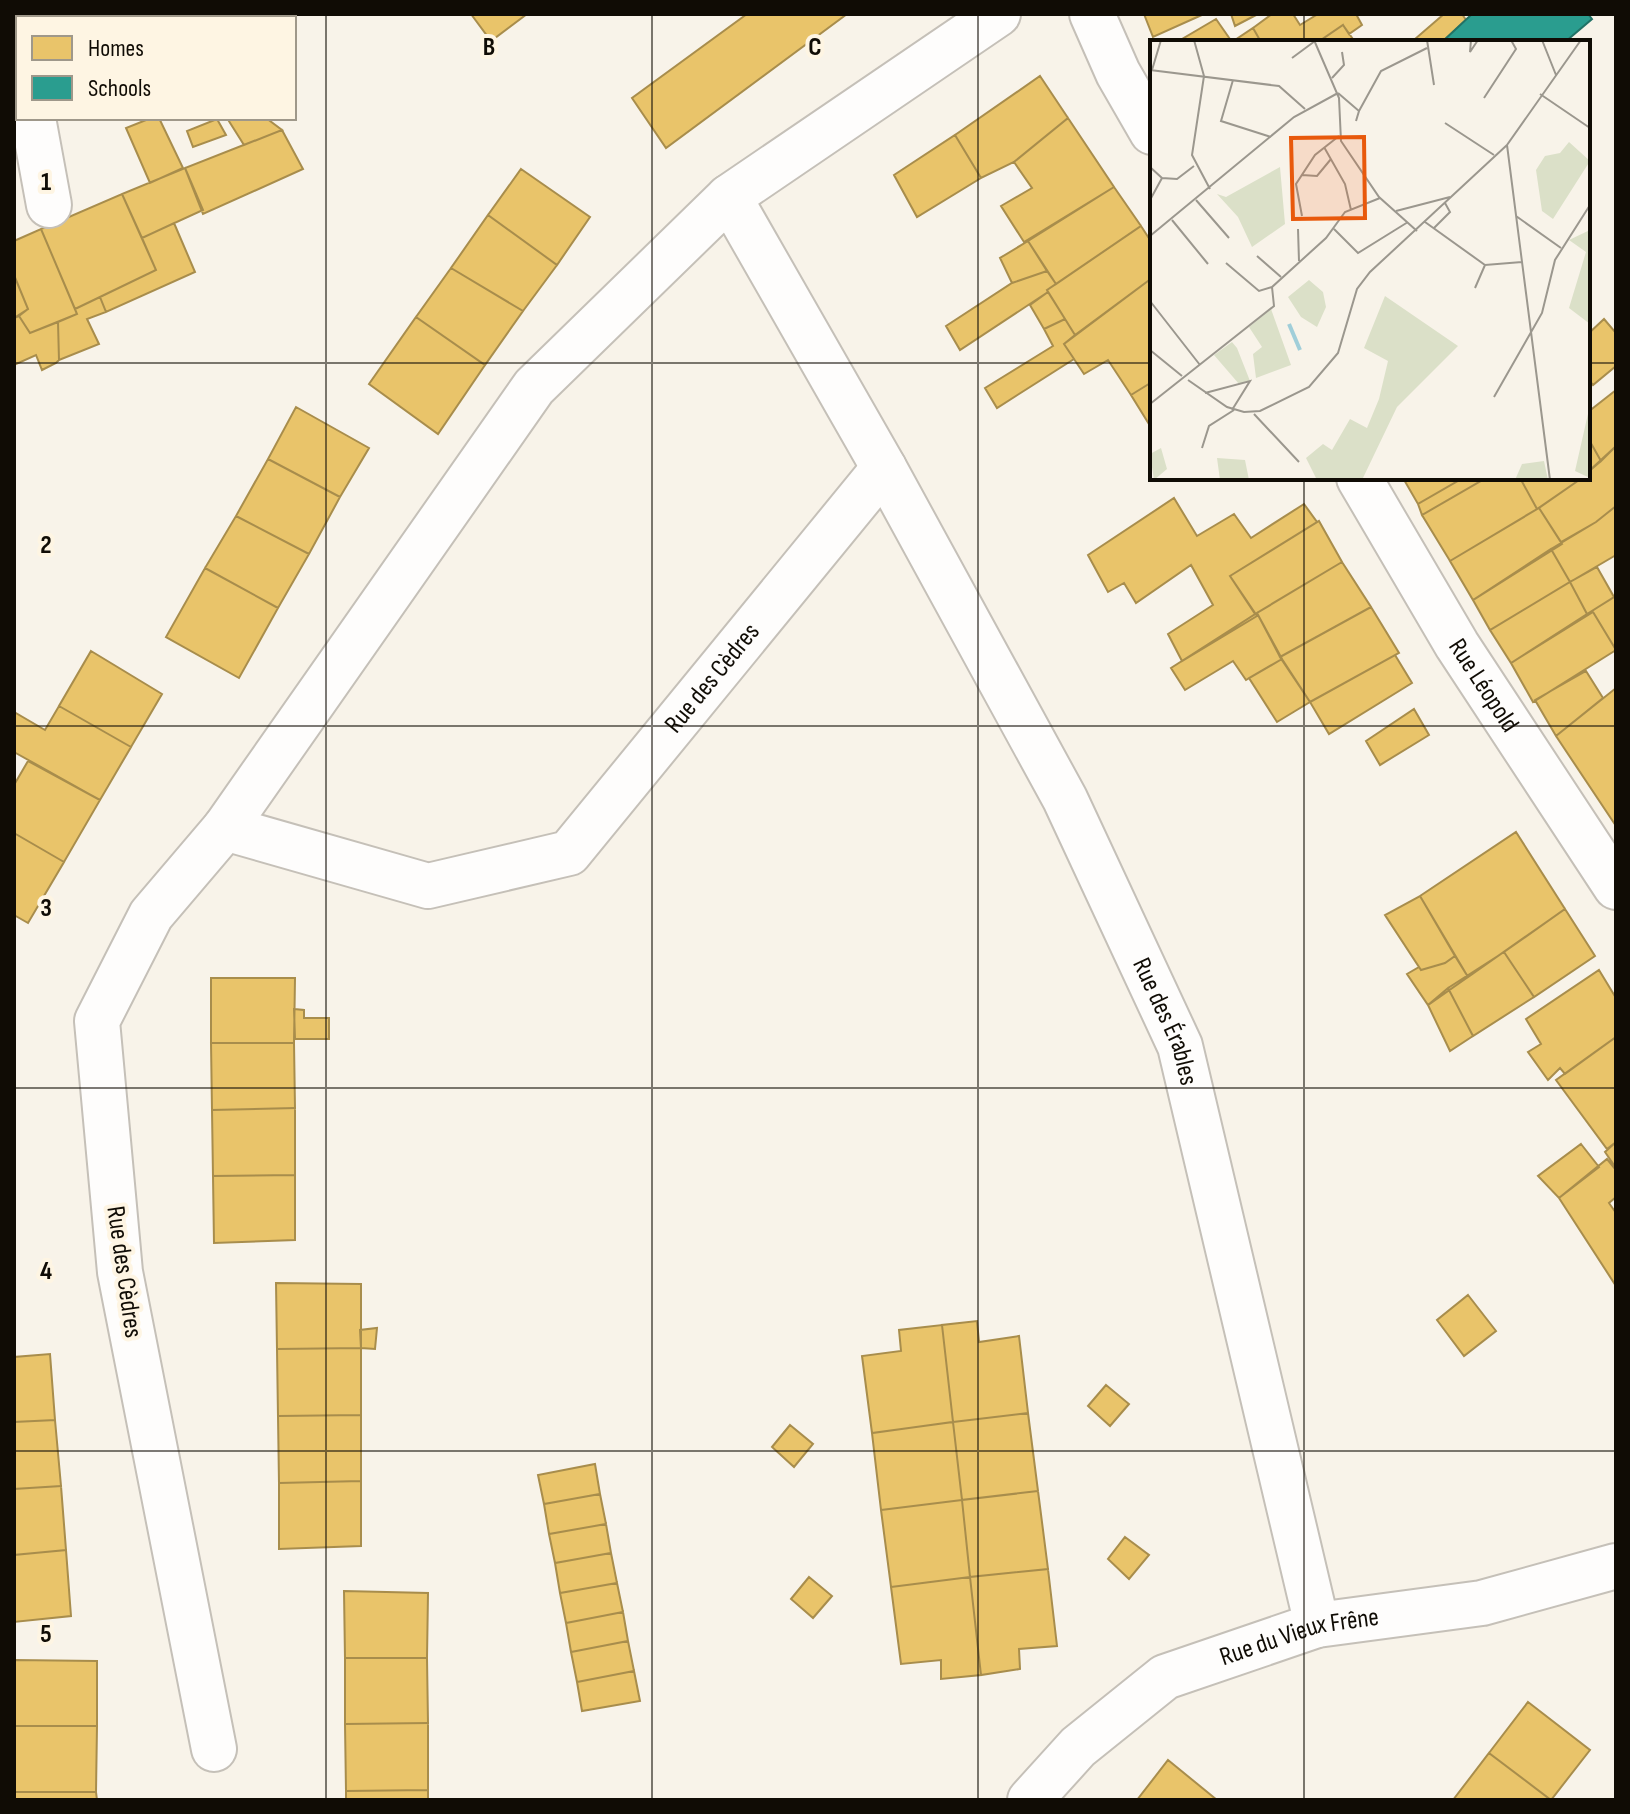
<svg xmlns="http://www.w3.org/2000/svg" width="1630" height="1814" viewBox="0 0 1630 1814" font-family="'Sofia Sans Condensed',sans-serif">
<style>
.homes{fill:#e9c46a;stroke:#a88d4c;stroke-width:2}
.schools{fill:#2a9d8f;stroke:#227266;stroke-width:2}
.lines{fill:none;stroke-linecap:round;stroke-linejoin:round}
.minor-casing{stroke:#c5c0b8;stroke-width:48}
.minor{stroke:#fefdfc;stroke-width:44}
.grid{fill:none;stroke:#100c05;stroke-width:2;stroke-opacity:0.55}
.labels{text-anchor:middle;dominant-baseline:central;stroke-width:8;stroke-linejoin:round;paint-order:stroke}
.street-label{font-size:26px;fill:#100c05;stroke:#fef5e3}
.inset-river{fill:none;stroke:#a0ced9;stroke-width:4}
.inset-road{fill:none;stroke:#9b978e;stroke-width:2}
.view{fill:#e8590c;fill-opacity:0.15;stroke:#e8590c;stroke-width:4}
.inset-edge{fill:none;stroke:#100c05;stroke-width:4}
.grid-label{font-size:26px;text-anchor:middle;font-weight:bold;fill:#100c05;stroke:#fef5e3;stroke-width:8;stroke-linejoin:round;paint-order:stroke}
</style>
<rect width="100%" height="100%" fill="#f8f3e9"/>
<!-- homes -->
<path class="homes" d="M32,14h66l-16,4h-50z
M98,14h41l2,4h-59z
M471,14h56l-36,27z
M747,14h100l-181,134 -34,-50z
M1144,14h60l-51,23z
M1231,14h27l-23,12z
M1272,14h21l7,11 18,-11h38l6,11 -13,9 -6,-9 -25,17h-57l-8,-14z
M1444,14h18l4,6 -24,22h-24l-3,-3z
M1216,19l16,23h-55z
M1343,25l12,17h-37z
M1253,28l8,14h-29z
M1040,76l28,42 -54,44 -33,16 -26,-43z
M151,118h8l24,50 -33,15 -24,-55z
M227,118h39l16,12 -38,15z
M1068,118l46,69 -90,55 -23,-36 31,-18 -18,-26z
M217,119l9,16 -33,12 -6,-16z
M282,130l21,39 -100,45 -18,-46z
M955,135l26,43 -64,39 -23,-42z
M185,168l18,42 -61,28 -20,-44z
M521,169l69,48 -33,48 -69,-50z
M1114,187l27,39 -85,58 -28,-43z
M122,194l34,76 -81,39 -34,-80z
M488,215l69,50 -34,46 -72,-43z
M174,223l21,49 -89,40 -6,-15 56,-27 -14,-32z
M1141,226l11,17v35l-77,57 -28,-45z
M41,229l36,85 -47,19 -11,-17 9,-7 -14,-34v-34z
M1028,241l19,30 -35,12 -12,-25z
M451,268l72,43 -38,54 -69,-48z
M1047,271l9,13 -9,6 1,2 -88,58 -14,-24 66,-43z
M14,275l14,34 -14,9z
M1152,278v104l-21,13 -23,-35 -24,14 -20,-30z
M1048,292l17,27 -21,10 -14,-24z
M100,297l6,15 -19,7 12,25 -40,16 -1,-38 19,-8 -2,-5z
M19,316l11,17 28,-11 1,38 -3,3 -14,7 -6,-15 -22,10v-47z
M416,317l69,48 -47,69 -69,-50z
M1065,319l10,16 -11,9 10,15 -77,49 -12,-20 68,-42 -9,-17z
M1604,319l12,14v33l-23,19 -5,-6v-45z
M1152,382v47l-21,-34z
M1616,390v56l-15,15 -13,-23v-26z
M296,407l73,41 -29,49 -72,-38z
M1588,438l13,23 -13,11z
M1616,446v60l-20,16 -35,20 -22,-34 43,-30h6v-6z
M268,459l72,38 -31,57 -73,-38z
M1403,478h60l-45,26z
M1463,478h23l-64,37 -4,-11z
M1486,478h34l17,31 -87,52 -28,-46z
M1520,478h62l-45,31z
M1174,498l23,38 37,-22 17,24 53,-34 13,18 -87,54 27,40 -75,45 -14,-27 45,-29 -22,-40 -55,38 -12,-20 -16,9 -20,-37z
M1616,506v49l-46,27 -19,-33 45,-27z
M1539,508l23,36 -89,56 -23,-39z
M236,516l73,38 -31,54 -73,-40z
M1319,521l23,41 -87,52 -25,-38z
M1551,549l19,33 -80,48 -17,-30z
M1342,562l29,45 -91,50 -23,-44z
M1597,567l17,30 -27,17 -17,-32z
M205,568l73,40 -39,70 -73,-41z
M1570,582l17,32 -76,49 -21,-33z
M1616,596v54l-23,-38 -6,2z
M1371,607l28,46 -89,49 -30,-45z
M1593,612l23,38 -83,52 -22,-39z
M1257,613l25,46 -36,21 -13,-19 -48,29 -14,-22z
M91,651l71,43 -31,53 -72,-41z
M1395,655l17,28 -83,51 -19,-32z
M1282,659l28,43 -33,20 -28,-44z
M1586,671l17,27 -47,38 -21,-36z
M1616,688v138l-60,-90z
M59,706l72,41 -31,53 -86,-48v-40l31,18z
M1414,709l15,26 -49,30 -14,-24z
M28,761l72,39 -36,62 -50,-29v-48z
M1516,832l49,77 -97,68 -48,-81z
M14,833l50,29 -36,61 -14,-8z
M1420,896l35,60 -10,7 -24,7 -36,-55z
M1565,909l30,47 -61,41 -30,-45z
M1504,952l30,45 -61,39 -25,-48z
M1455,956l13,21 -40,28 -21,-31 12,-7 2,3 24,-7z
M1599,970l17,28v39l-51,37 -5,-6 -12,12 -20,-28 13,-8 -15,-25z
M211,978h84l-1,65h-83z
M1448,988l25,48 -23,15 -22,-46z
M294,1009l10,1v8h25v21h-34z
M1616,1037v105l-9,7 -51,-69z
M211,1043h83l1,65 -83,2z
M295,1108v67l-82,1 -1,-66z
M1616,1142v26l-11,-16z
M1581,1144l18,23 -40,31 -21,-22z
M1607,1159l9,11v27l-7,6 7,10v73l-57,-88z
M295,1175v65l-81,3 -1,-67z
M276,1283l85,1v64l-84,1z
M1468,1295l28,36 -32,25 -27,-36z
M977,1321l2,21 40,-6 9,77 -75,9 -11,-97z
M942,1325l11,97 -81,11 -10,-77 39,-5 -2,-21z
M377,1328l-2,21 -14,-1 -1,-18z
M361,1348v67l-83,1 -1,-67z
M50,1354l5,66 -41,2v-65z
M1106,1385l23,19 -19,22 -22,-20z
M1028,1413l10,78 -76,9 -9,-78z
M361,1415v66l-82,2 -1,-67z
M55,1420l6,66 -47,3v-67z
M953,1422l9,78 -81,10 -9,-77z
M790,1425l23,19 -19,23 -22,-20z
M595,1464l5,30 -56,10 -6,-29z
M361,1481v65l-82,3v-66z
M61,1486l5,64 -52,5v-66z
M1038,1491l10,78 -78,8 -8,-77z
M600,1494l6,30 -57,10 -5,-30z
M962,1500l8,77 -79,10 -10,-77z
M606,1524l5,29 -56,10 -6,-29z
M1125,1537l24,18 -20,24 -21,-20z
M66,1550l5,66 -57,6v-67z
M611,1553l6,30 -57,10 -5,-30z
M1048,1569l9,77 -38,3 1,20 -39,6 -11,-98z
M809,1577l23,19 -19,22 -22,-19z
M970,1577l11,98 -40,4v-19l-40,4 -10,-77z
M617,1583l6,29 -57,11 -6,-30z
M344,1591l84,2 -1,65h-82z
M623,1612l5,29 -57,11 -5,-29z
M628,1641l6,30 -57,11 -6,-30z
M345,1658h82l1,65 -83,1z
M14,1660l83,1v65h-83z
M634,1671l6,30 -58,10 -5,-29z
M1528,1702l62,48 -39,50 -62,-47z
M428,1723v67l-82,1 -1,-67z
M14,1726h83l-1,66h-82z
M1489,1753l62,47h-98z
M1168,1760l49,40h-80z
M428,1790v10h-82v-9z
M14,1792h82l1,8h-83z"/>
<!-- schools -->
<path class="schools" d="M1472,14h116l4,5 -27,23h-123z"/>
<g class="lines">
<defs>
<g id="minor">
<path d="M14,14l4,21"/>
<path d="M1092,14l26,59 34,59"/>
<path d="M33,118l16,87"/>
<path id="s1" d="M729,197l155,271 181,331 115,247 137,579"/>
<path id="s2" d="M1359,478l98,167 159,242"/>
<path id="s3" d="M225,828l203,58 141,-33 315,-385"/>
<path d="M214,1749l-94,-477 -23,-251 54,-106 74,-87 309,-441 195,-190 269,-183"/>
<path id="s4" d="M1030,1800l48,-53 87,-70 152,-52 165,-22 134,-37"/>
</g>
</defs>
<!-- minor casing -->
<use href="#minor" class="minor-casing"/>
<!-- minor -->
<use href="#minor" class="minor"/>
</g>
<!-- grid -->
<path class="grid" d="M326,14v1786M652,14v1786M978,14v1786M1304,14v28M14,363h1138M1588,363h28M1304,478v1322M14,726h1602M14,1088h1602M14,1451h1602"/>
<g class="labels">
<!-- street labels -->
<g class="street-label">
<text stroke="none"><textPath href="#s3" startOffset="582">Rue des Cèdres</textPath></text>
<text stroke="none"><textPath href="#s2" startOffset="242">Rue Léopold</textPath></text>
<text stroke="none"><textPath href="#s1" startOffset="934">Rue des Érables</textPath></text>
<text transform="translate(124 1272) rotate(82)">Rue des Cèdres</text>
<text stroke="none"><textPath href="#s4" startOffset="324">Rue du Vieux Frêne</textPath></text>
</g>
</g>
<!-- overview -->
<g transform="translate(1150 40)">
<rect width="440" height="440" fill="#f8f3e9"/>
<path d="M419,102l21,19 -37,58 -11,-8 -6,-41 9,-14 15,-3zM130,127l5,57 -33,23 -14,-30 -21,-23 9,3zM440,190v94l-21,-16 17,-56 -17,-12zM159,240l14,12 3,15 -9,20 -16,-10 -13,-20zM235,256l73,50 -61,61 -35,73h-45l-11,-22 17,-14 9,6 18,-31 17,9 12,-29 9,-38 -24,-13zM121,269l20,56 -35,13 -3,-24 9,-7 -13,-20zM82,302l5,6 13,33 -11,3 -25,-29zM440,365v73l-15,-7zM11,408l6,21 -13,11 -4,-26zM67,418l28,2 4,20h-29zM394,421l4,19h-33l7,-16z" fill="#dbe0c8"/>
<path class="inset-river" d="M139,284l11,26"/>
<path class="inset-road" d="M44,0l10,36 -12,79 18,34M164,0l25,58 2,43 38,56 38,34M277,0l7,45M321,0l-1,12 8,-12M392,0l14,35M142,18l23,-17M0,30l129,16 26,23M2,30l9,-30M182,38l12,-13 -2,-13M83,40l-12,41 50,16M188,53l21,18 -3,10M390,54l50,34M334,58l32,-49 -5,-9M209,71l22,-40 46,-23M295,83l49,32M174,107l21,37 6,26M0,127l12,11 15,1 17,-13M152,135l15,1 14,-17M0,160l12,-22M46,160l33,38M246,171l54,-14M152,176l-6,-32 19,-29 24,-19M366,176l45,32M22,180l36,44M275,182l60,43 37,-3M284,188l16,-16 -5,-9M148,189l1,32M184,189l24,24 50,-31M0,196l144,-119 44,-24M107,216l24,21M76,223l33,28 13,-4 54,-49 19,-26 35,-14M325,248l10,-23M0,261l50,64M0,310l32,26M38,340l39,27 17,5 16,-1 49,-24 29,-34 19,-64 13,-17 137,-127M55,353l45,-12 -18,29M344,357l48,-84 13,-53 35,-55M0,364l124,-98 -2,-19M104,374l45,48M52,408l7,-22 25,-16M400,440l-43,-335 74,-105"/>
<path class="view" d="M214,97l1,81 -72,1 -2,-81z"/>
<rect width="440" height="440" class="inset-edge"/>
</g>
<g class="grid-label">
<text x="489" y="55">B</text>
<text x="815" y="55">C</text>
<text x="46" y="190">1</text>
<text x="46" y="553">2</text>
<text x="46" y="916">3</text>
<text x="46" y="1279">4</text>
<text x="46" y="1642">5</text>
</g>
<!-- border -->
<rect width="1630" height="1814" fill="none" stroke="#100c05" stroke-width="32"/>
<!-- legend -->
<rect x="16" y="16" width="280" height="104" fill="#fef5e3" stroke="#9f988a" stroke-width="2"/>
<rect x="32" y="36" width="40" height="24" fill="#e9c46a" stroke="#9f988a" stroke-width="2"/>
<text x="88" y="56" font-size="24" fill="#100c05">Homes</text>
<rect x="32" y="76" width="40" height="24" fill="#2a9d8f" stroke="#9f988a" stroke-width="2"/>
<text x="88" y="96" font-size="24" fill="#100c05">Schools</text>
</svg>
